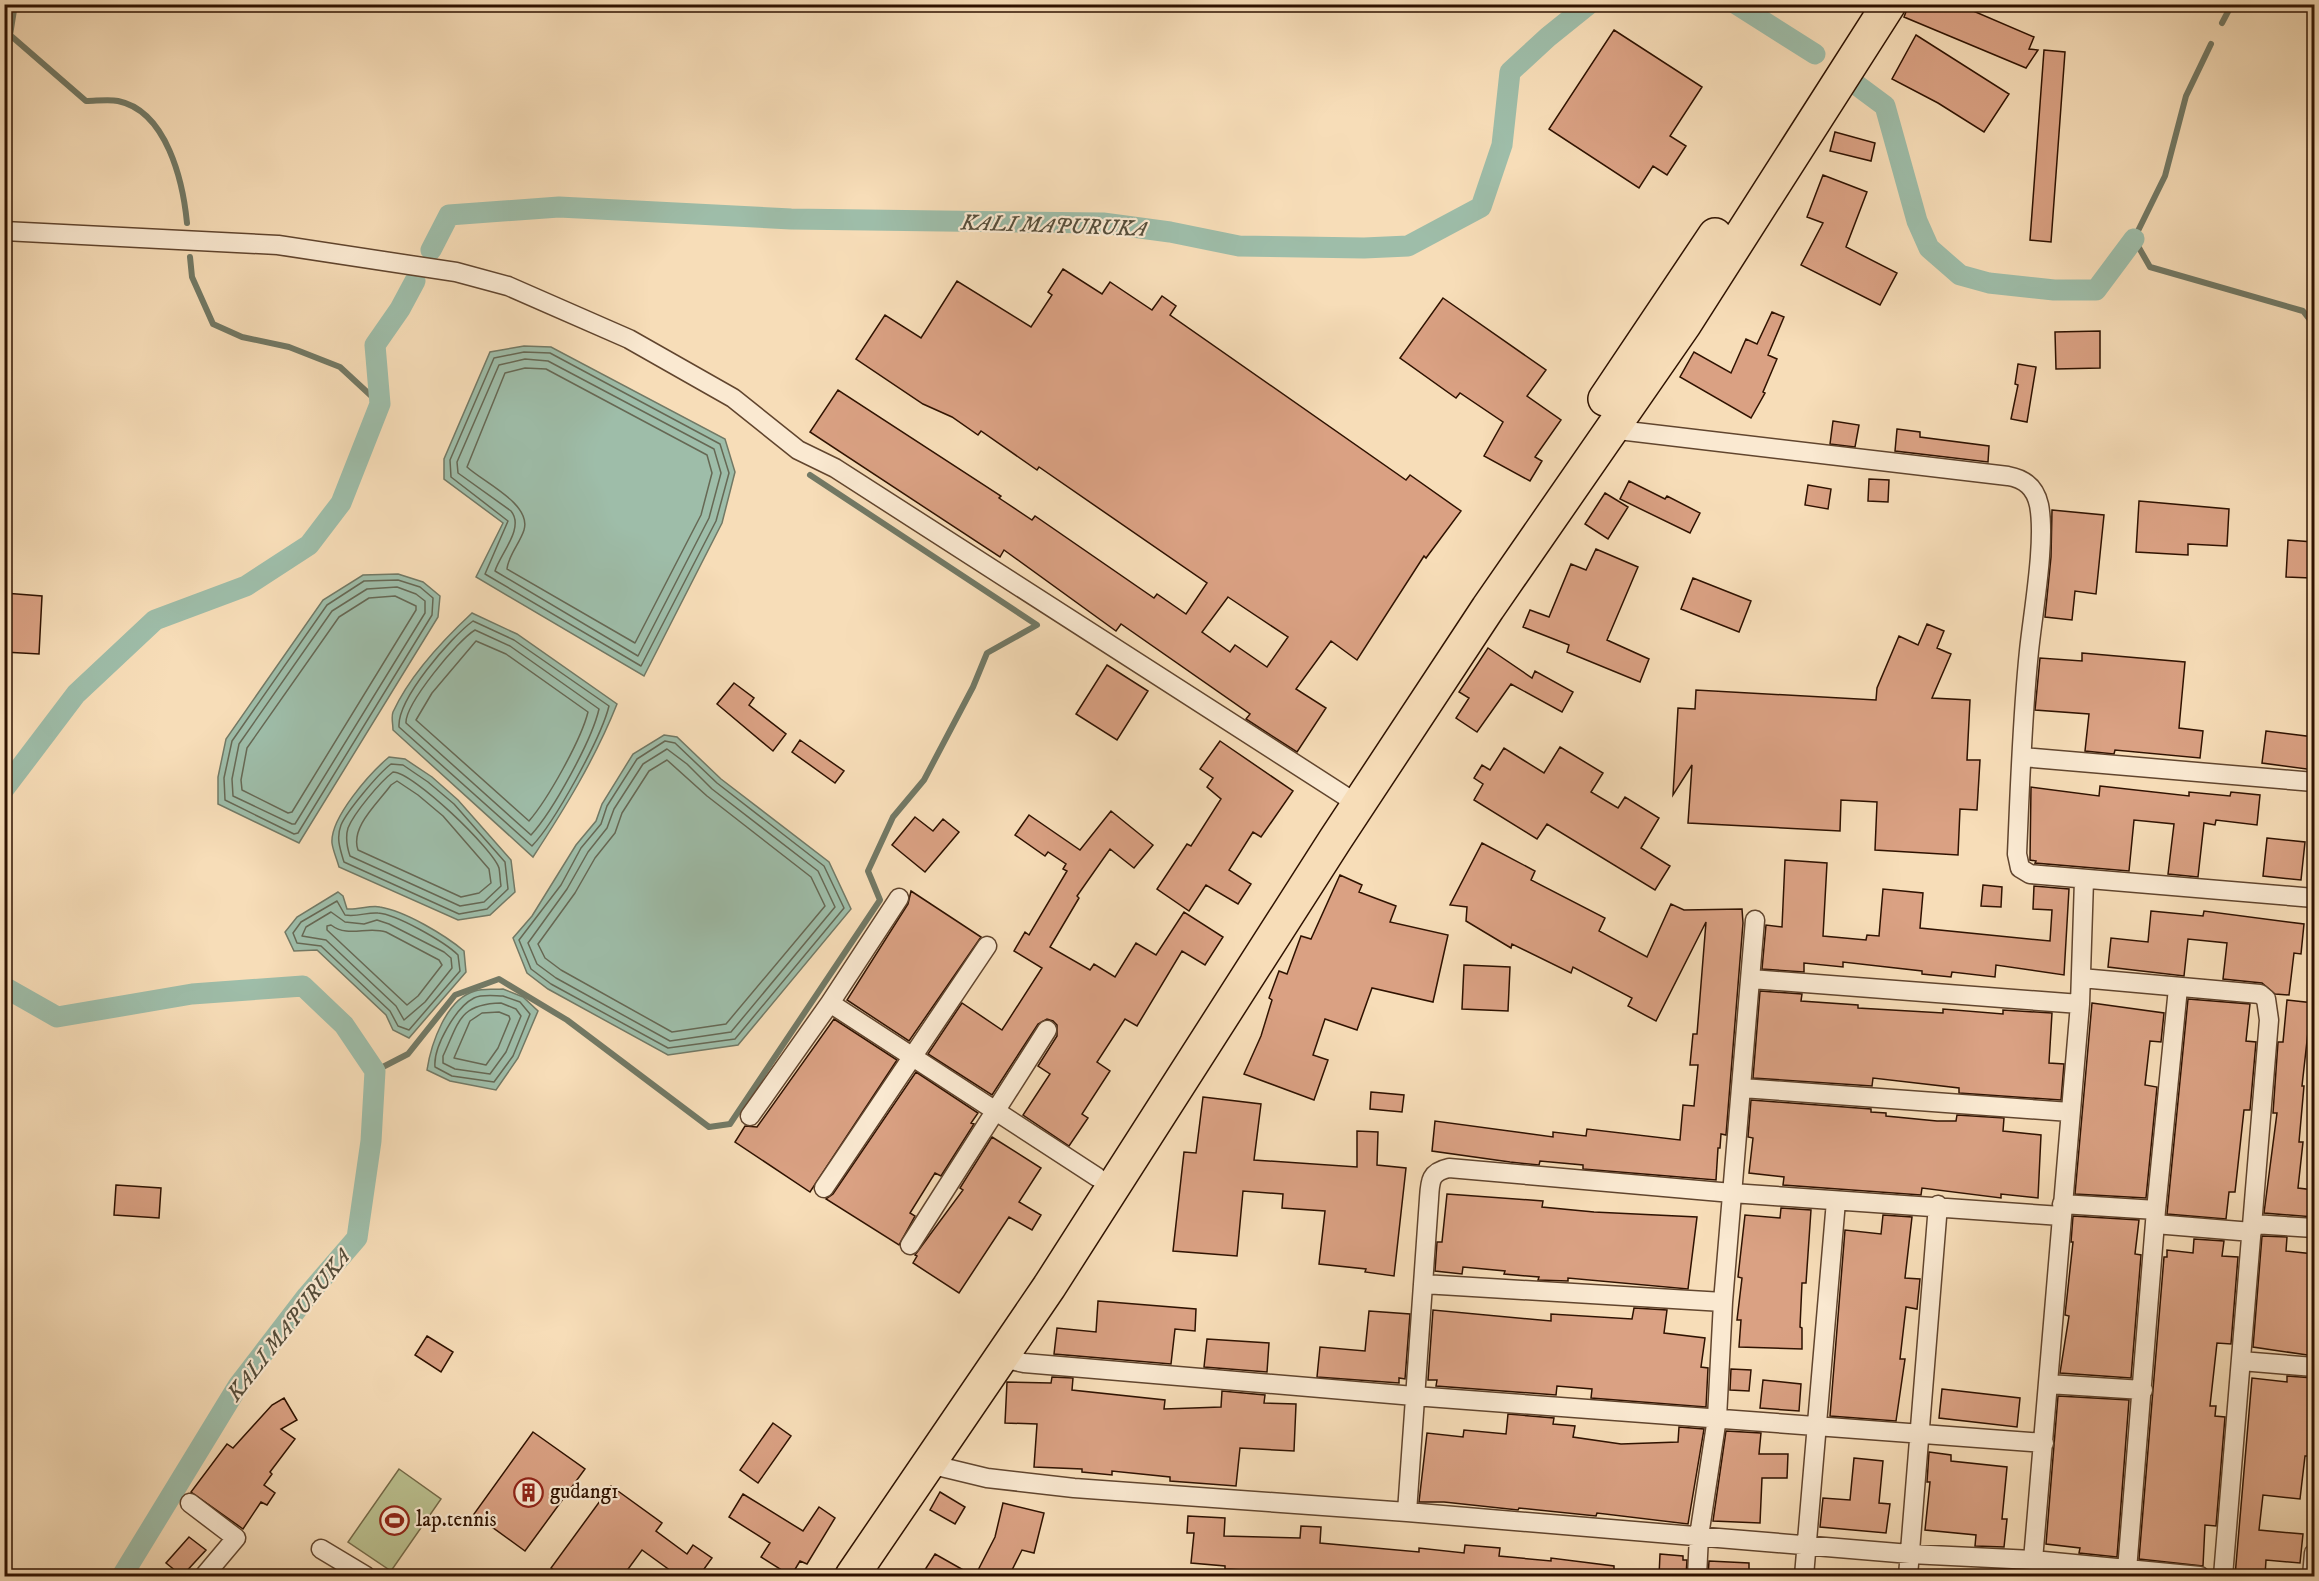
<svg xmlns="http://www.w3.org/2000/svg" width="2319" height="1581" viewBox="0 0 2319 1581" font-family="'IM FELL DW Pica',serif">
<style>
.green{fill:#bbc190;stroke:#756a48;stroke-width:1.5}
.water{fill:#9ebda9;stroke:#727965;stroke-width:1.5}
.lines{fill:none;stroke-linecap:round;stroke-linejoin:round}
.shore{stroke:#666854;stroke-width:1.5}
.stream{stroke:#727965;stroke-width:6}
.canal{stroke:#9ebda9;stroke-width:21}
.building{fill:#daa183;stroke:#2f1200;stroke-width:1.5;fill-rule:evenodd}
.street-casing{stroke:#61452e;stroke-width:21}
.highway-casing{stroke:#2f1200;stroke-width:36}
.street{stroke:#fae9d1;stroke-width:18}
.highway{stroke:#f7ddb8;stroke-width:33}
.labels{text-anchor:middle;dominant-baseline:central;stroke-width:4.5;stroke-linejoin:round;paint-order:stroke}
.poi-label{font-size:21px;fill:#2f1200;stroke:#fae9d1;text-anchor:start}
.water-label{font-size:22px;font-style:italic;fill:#564e3b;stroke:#fae9d1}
</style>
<rect width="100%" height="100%" fill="#f7ddb8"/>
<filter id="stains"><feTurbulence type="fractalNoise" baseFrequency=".00333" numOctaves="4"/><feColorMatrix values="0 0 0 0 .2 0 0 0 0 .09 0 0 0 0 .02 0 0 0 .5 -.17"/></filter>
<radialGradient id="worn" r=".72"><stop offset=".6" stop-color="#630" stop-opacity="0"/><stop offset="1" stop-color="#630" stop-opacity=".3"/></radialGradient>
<!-- green -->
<path class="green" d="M399,1469l42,30 -50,72 -43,-29z"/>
<!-- water -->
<path class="water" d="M524,346l27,1 174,92 10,33 -13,51 -78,153 -168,-99 27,-54 -59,-44v-20l46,-107z
M398,574l25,8 17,14 -2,21 -139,226 -81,-39v-27l8,-38 97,-139 40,-25z
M472,613l45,21 100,70c-22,55 -52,104 -84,153l-140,-127c0,-6 -2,-13 0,-18 17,-37 50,-72 79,-99z
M664,735l13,2 44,42 108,83 22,47 -113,136 -70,10 -120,-66 -21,-16 -14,-35 19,-22 44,-71 20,-24 6,-17 31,-50z
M389,757l16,2 27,18 26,23 53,60 4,32 -25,23 -32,5 -119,-53c-2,-8 -6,-16 -7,-24 -2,-25 38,-70 57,-86z
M338,892l5,4 4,13c11,1 23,-4 33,-2 25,4 65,28 84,44l2,21 -57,66 -16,-8 -7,-15 -69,-65 -23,1 -9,-19 12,-15z
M503,989l20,8 15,14 -20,47 -22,32 -46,-9 -23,-11c4,-26 19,-71 48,-79 8,-3 20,-1 28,-2z"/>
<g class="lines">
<!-- shore -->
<path class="shore" d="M524,352l26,1 170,91 9,29 -13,48 -75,145 -156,-92 23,-53 -57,-44 -1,-17 44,-102z
M525,359l23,2 166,88 7,24 -12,45 -71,138 -143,-85c5,-17 30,-43 16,-60l-53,-38 -1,-11 42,-97z
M525,368l21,1 161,86 5,18 -11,42 -66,128 -128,-74c1,-13 13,-26 17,-39 8,-26 -41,-48 -57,-63l38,-94z
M398,580l22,7 13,11 -1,17 -134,218 -4,1 -69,-34 -1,-22 8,-37 95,-136 37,-24z
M397,587l19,7 9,7v12l-130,211h-3l-59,-28 -1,-17 7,-35 93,-133 35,-22z
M395,596l21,10v4l-124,202 -4,1 -46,-23 -1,-10 6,-32 92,-131 30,-19z
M473,621l41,19 95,66c-8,32 -54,116 -77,140l-133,-119c-2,-28 52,-90 74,-106z
M475,630l35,16 89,63c-7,31 -46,102 -68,126l-125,-112c-1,-19 52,-83 69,-93z
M476,641l30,13 82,58c-7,28 -40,87 -59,109l-113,-101 16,-27z
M665,741l10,2 42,40 107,83 20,42 -109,131 -67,9 -117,-64 -20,-15 -12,-29 42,-55 20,-37 20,-24 6,-18 30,-47z
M667,749l20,15 25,25 106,82 17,36 -104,125 -61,9 -114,-63 -19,-14 -9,-21 39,-54 21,-37 19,-24 7,-19 29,-45z
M667,760l40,36 104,81 14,29 -99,118 -54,8 -111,-62 -16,-12 -7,-14 37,-51 20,-35 20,-25 7,-20 27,-42z
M391,764l12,1 25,17 26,22 51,58 3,27 -21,20 -28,5 -115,-52c-4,-13 -8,-24 -3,-37 6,-14 37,-51 50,-61z
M393,772c20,0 100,77 106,96 1,5 1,12 2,18l-17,16 -24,4 -110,-50c-3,-9 -5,-18 -2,-28 6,-15 32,-46 45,-56z
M397,781l21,14 25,21 46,53 2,14 -12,10 -18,4 -103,-47c-8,-23 20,-47 33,-65z
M337,901l8,14c13,2 22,-3 33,-2 18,1 67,29 80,42l2,16 -51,59 -11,-4 -8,-15 -69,-65 -24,-3 -4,-10 8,-11z
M331,912l14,10 19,2 13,-4 12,4 55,28 7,6 1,10 -27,34 -21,18 -8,-14 -70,-66 -24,-4 4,-9z
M331,925c17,13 36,1 55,7l53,28 3,5 -24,31 -11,9 -80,-75v-4z
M503,996l17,6 10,12 -17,42 -19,26 -42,-6 -17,-9c-2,-20 21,-60 39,-69 8,-4 21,-2 29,-2z
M501,1003l15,6 5,7 -15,36 -16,22 -35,-5 -12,-6v-7c16,-34 16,-52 58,-53z
M499,1012l10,4 1,3 -12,29 -12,17 -32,-7 16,-37 12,-8z"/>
<!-- stream -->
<path class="stream" d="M15,4l-5,31 76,66c10,0 23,-2 32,0 49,10 65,81 69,122
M2222,23l10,-19
M2211,44l-25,52 -21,80 -31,63 16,28 153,44 11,14
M190,257l2,20 21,47 29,13 47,10 51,20 40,37
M375,1071l33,-17 47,-59 44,-16 68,41 142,107 21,-3 150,-224 -12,-29 25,-54 31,-37 49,-93 14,-34 50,-28 -227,-150"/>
<!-- canal -->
<path class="canal" d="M1736,4l79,50
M1854,83l31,23 32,115 12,27 31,27 29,8 65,7h42l38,-51
M431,250l18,-35 110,-8 232,12 312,4 67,9 69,14 125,2 44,-2 73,-39 21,-62 8,-73 38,-35 41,-33
M4,789l72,-95 79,-74 91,-34 63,-41 32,-42 39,-99 -5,-59 25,-36 15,-28
M4,987l53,30 135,-23 111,-8 41,39 31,46 -4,70 -14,97 -50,58 -69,90 -116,190"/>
</g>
<!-- building -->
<path class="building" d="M1909,4h48l77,33 -5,12 9,1 -12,18 -122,-51z
M1614,30l88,57 -32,49 16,10 -19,29 -14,-9 -14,22 -90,-59z
M1916,35l93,59 -25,38 -46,-29 -46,-24z
M2044,50l21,2 -14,190 -21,-2z
M1835,132l40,11 -4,18 -41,-10z
M1823,175l44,17 -21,55 51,26 -17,32 -79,-40 22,-42 -16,-6z
M1063,269l39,25 8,-12 42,28 10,-14 14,10 -6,9 236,165 4,-5 51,36 -35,47 -2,-2 -67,104 -26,-19 -35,48 30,19 -29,44 -51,-33 4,-5 -129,-90 -5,7 -112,-81 -4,7 -190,-125 28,-42 163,106 -2,2 33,22 3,-4 119,82 3,-4 29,20 21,-31 -168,-116 -2,3 -56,-39 -3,4 -26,-18 -29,-13 -67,-45 29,-44 36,23 36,-57 74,46 21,-32 -4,-3zM1228,597l60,40 -21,30 -32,-22 -5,7 -28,-20z
M1443,298l103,72 -19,26 34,24 -26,37 7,4 -12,20 -46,-25 19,-34 -43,-29 -4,5 -56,-40z
M1772,312l12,5 -16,38 9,4 -14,33 2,1 -14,25 -71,-41 14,-25 37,21 15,-34 11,5z
M2100,331v37l-44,1 -1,-37z
M2018,364l18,3 -9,55 -16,-3 7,-34 -3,-1z
M1833,421l26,4 -4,22 -25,-3z
M1897,429l23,3v5l69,9 -1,16 -93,-11z
M1869,479l20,1 -1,22 -20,-1z
M1629,481l36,18 2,-3 33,17 -10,20 -70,-34z
M1808,485l23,4 -3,20 -23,-4z
M1605,493l23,14 -20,32 -23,-15z
M2139,501l90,8 -2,37 -39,-2v11l-52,-3z
M2052,510l52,5 -8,79 -21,-3 -3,29 -27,-3 6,-60z
M2288,540l25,2 -2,36 -25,-1z
M1596,549l42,18 -31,73 42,19 -9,23 -73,-30 2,-7 -46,-18 7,-17 19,7 22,-53 15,6z
M1693,578l58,23 -12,31 -58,-23z
M4,593l38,3 -3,58 -35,-2z
M1927,624l17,7 -7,17 14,6 -19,44 38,2 -3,60h13l-3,50 -17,-1 -2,46 -83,-5 2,-48 -36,-2 -1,31 -152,-8 4,-58 -19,30 5,-87 17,1 1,-19 180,10 1,-12 22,-52 19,9z
M1488,648l44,30 3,-7 38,21 -11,20 -51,-28 -34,48 -21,-14 13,-20 -10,-6z
M2082,653l103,9 -6,66 24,3 -3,27 -85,-8 -1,4 -29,-3 4,-37 -54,-4 5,-52 42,3z
M1107,665l41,26 -31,49 -41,-26z
M734,683l20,15 -5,7 37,29 -13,17 -56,-47z
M2266,731l48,6v33l-52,-7z
M800,740l44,31 -9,12 -43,-31z
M1220,741l73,50 -32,46 -8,-5 -24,38 22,14 -13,20 -32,-19 -17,26 -32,-22 30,-45 4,2 30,-47 -14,-12 6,-9 -13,-9z
M1560,747l43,26 -12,19 27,16 7,-11 34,21 -18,30 29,18 -15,24 -108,-66 -10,15 -63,-39 9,-16 -9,-6 8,-13 8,5 14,-22 40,25z
M2100,786l89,10v-4l41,4 1,-4 29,3 -3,30 -41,-5 -1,5 -11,-2 -6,54 -30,-3 6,-50 -40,-4 -5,51 -94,-8 1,-2 -6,-1 1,-73 68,9z
M1111,811l42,34 -19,23 -24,-19 -33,47 2,2 -29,49 40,23 4,-6 21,13 21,-34 20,12 28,-43 39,25 -18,28 -23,-14 -45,75 -12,-7 -28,43 13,9 -28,43 6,4 -19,28 -46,-31 27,-41 -12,-8 19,-30v-11l-4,-4 -6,-2 -9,5 -46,71 -64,-41 34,-51 40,27 40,-62 -28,-17 11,-19 4,3 38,-64 -4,-2 3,-5 -18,-12 -3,4 -30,-21 14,-20 51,35z
M915,817l18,14 10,-12 16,13 -34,40 -33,-27z
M2267,838l38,4 -4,38 -38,-4z
M1482,843l53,28 -4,9 74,38 -6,13 48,26 24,-53 13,6 58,-1 1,14 -17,212 -5,-1 -1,14h-2l-2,32 -133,-11v-4l-43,-4 -1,4 -29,-3 -78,-11 3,-30 118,16v-5l33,4 1,-7 93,11 3,-35 11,1 4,-41h-8l3,-31h4l9,-112 -50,99 -28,-15 4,-8 -59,-31 -2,6 -59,-29 -1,4 -45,-27 1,-14 -17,-2z
M1785,860l42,3 -4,73 43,4 1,-5 12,1 4,-47 40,4 -3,35 130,13 2,-31 -19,-1 1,-23 35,3 -5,86 -68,-10 -1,12 -43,-5 -1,5 -29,-3v-3l-79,-9v5l-39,-4v9l-42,-3 4,-44 16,2z
M1340,875l22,10 -3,7 37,14 -6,16 58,13 -15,67 -61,-14 -15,42 -32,-11 -12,36 15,5 -14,40 -70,-26 17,-38 11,-36 -3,-2 10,-27 8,3 14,-38 10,3z
M1983,885l19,2 -1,20 -20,-1z
M911,891l70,46 -72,104 -62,-41 61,-96z
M2151,911l52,5 1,-5 100,13 -3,30 -7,-1 -5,42 -14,-1 -13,-11 -39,-4 4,-36 -39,-4 -4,37 -76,-9 3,-29 37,4z
M1464,965l46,2 -2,44 -46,-2z
M1760,991l42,3 -1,7 57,4v3l85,5v-4l60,5v-4l49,3 -3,50 15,1 -3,36 -102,-7v-5l-86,-10 -1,8 -119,-8z
M2188,999l62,5 -4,37 10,1 -6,68h-6l-9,82h-6l-3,27 -59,-5z
M2287,1000l27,3 -1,30 -5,-1 -6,54h2l-5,56h4l-5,46 16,2v27l-50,-4 13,-100h-4l5,-71h5z
M2092,1003l72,10 -3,29 -11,-1 -5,44 12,2 -11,111 -71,-4z
M834,1019l63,41 -87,132 -75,-50 10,-16 12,1z
M916,1072l62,41 -7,10 3,1 -33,52 -6,-3 -25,40 5,3 -16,29 -73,-46 7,-5z
M1371,1092l33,3 -2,17 -32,-3z
M1203,1097l58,7 -7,56 103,7v-36l21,1 -1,33 29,3 -12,108 -29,-4 1,-3 -47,-5 6,-53 -43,-3 1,-14 -40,-3 -6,65 -64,-5 11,-99 12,1z
M1751,1100l120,9v3l15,1v3l51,5h19l1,-6 47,3 -1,13 38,4 -3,63 -37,-4v4l-79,-10 -1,7 -138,-10 1,-8 -35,-4 4,-35 -5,-1z
M992,1137l49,31 -22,34 22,13 -9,15 -23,-13 -50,76 -46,-30 4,-7 -2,-1 48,-65 -3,-2z
M116,1185l45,3 -2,30 -45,-3z
M1447,1194l96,7 -1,6 52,5 103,5 -9,72 -120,-11v3l-30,-1 1,-3 -35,-3 1,-3 -42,-4 -1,7 -27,-3 2,-29h5z
M1781,1208l30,2 -5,73h-4l-2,44 2,1v21l-63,-2 2,-27h-4l5,-42 -4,-1 7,-62 35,3z
M1883,1215l29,2 -7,61 15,1 -3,30 -11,-2 -6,52h5l-9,62 -66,-5 15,-186 36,4z
M2073,1216l66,4 -4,34 6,1 -10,123 -71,-5 9,-57 -4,-1 8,-73h-2z
M2262,1236l25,1 -1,14 28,3 -5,75 5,1v26l-61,-9z
M2194,1239l30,2 -2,15 16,1 -7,87 -14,-1 -7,63h6l-1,10 10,1 -9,109 -11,-1 -2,41 -64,-7 25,-302h3v-7l26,3z
M1098,1301l98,8 -1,22 -20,-2 -4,35 -117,-10 3,-26 39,4z
M1634,1308l33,2 -3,23 41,5 -4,29 7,1 -2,39 -115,-9 1,-9 -35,-3 -1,9 -120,-9 1,-6h-9l5,-70 118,11v-7l81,5z
M1369,1311l41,3 -5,65 -6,-1v5l-82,-6 3,-30 45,4z
M427,1336l26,16 -12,20 -26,-17z
M1207,1339l62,4 -2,29 -63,-5z
M1731,1369l20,1 -2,21 -19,-1z
M2287,1376l27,2v25l-6,53h-3l-5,43 -37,-4 -4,35 44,4 -3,29 -34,-3 -1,16h-30l17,-198 35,4z
M1052,1377l21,1 -1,12 93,10 -1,9 57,-2 1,-16 43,4 -1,8 32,1 -2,47 -54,-3 -4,38 -66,-5v-4l-58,-6v4l-30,-3v-3l-48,-2 3,-43 -32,-1 2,-41 44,1z
M1763,1380l38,4 -2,27 -39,-3z
M1942,1389l78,9 -3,29 -78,-9z
M2058,1396l71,4 -12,157 -38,-4 1,-5 -34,-4z
M284,1398l13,22 -16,9 14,10 -25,33 2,2 -8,11 11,8 -8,12 -6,-3 -18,27 -52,-37 36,-48 6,4 39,-43z
M1508,1414l46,4 -1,6 22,2 -2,11 48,7 57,-2 1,-15 25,2 -16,95 -91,-11 -1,3 -77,-8 -1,2 -74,-8h-25l8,-69 36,4 1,-7 42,4z
M773,1423l18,13 -33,47 -18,-13z
M1726,1431l35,2 -2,21h29l-1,24h-25l-2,45 -47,-2z
M533,1432l52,37 -60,82 -51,-37z
M1929,1452l22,3v6l56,6 -5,52h5l-3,28 -29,-1 1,-11 -51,-5 5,-48h-3z
M1854,1458l29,3 -4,42 11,1 -4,29 -66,-6 3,-29 27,2z
M611,1486l51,37 -6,8 31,23 6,-9 19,13 -13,18h-21l-36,-26 -19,26h-60l-12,-8z
M940,1492l25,15 -10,17 -25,-14z
M743,1494l60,37 16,-24 16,11 -28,46 -7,-3 -9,15 -30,-19 9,-14 -41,-26z
M1003,1503l41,10 -10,40 -12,-3 -13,26h-34l20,-39z
M1188,1516l37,2 -1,18 76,2 1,-12 20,1 -1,16 99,9v-4l45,5 1,-8 35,3 -1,8 52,5v-3l63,8v10h-261l-128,-7v-3l-34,-3 3,-30h-7z
M189,1537l17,13 -24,26 -16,-13z
M935,1554l39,22h-53z
M1660,1554l23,2v4h4l-1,16h-27z
M1709,1561l40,2v13h-41z"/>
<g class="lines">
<defs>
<path id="street" d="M4,231l274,14 178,27 52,14 121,53 104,59 65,52 37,18 510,328
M1610,429l398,47c17,3 27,11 31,29 7,36 -6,107 -10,146 -7,68 -9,135 -12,203l3,14 10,6 284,24
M2022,757l292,25
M2084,880l-4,124 -47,556 167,16
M2081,978l179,16 6,5 3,21 -46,556
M1751,979l329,25
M830,1003l267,174
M1742,1088l328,24
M750,1116l80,-113 69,-105
M824,1188l163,-242
M2062,1204l94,6
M2155,1224l97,8
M2253,1224l61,4
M910,1245l137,-215
M1423,1284l300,18
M1002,1358l22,5 390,33 630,47
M2241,1361l73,6
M2048,1384l95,6
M929,1464l58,14 87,10 333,24 503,42 123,6
M190,1503l46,35 -32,38
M1407,1512l22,-313c1,-18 1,-27 20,-31l283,25 329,23
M321,1549l45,27
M2127,1570l29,-360 22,-222
M1697,1576l2,-40 18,-118 6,-116 32,-382
M1804,1576l32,-375
M1908,1576l30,-371
M2312,1576l2,-23"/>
<path id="highway" d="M1605,399l110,-164
M852,1576l197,-289 286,-447 153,-232 196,-283 205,-321"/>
</defs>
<!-- street casing -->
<use href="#street" class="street-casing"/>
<!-- highway casing -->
<use href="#highway" class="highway-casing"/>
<!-- street -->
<use href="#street" class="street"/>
<!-- highway -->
<use href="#highway" class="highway"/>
</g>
<!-- icons -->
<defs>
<symbol id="building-ring" viewBox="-11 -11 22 22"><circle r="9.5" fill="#fae9d1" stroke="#8f2418" stroke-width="1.5"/><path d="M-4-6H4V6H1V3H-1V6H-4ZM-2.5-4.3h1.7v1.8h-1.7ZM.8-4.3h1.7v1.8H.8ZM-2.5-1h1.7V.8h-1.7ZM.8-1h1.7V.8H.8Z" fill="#8f2418"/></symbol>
<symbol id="stadium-ring" viewBox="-11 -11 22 22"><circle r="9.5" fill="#fae9d1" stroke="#8f2418" stroke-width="1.5"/><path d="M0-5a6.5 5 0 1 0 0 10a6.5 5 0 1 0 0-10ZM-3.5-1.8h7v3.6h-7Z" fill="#8f2418"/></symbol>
</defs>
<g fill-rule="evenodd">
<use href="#building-ring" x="512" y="1476" width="33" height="33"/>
<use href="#stadium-ring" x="378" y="1504" width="33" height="33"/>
</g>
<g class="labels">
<!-- poi labels -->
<g class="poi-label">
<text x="550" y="1492">gudang1</text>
<text x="416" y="1520">lap.tennis</text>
</g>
<!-- water labels -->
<g class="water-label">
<text transform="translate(1054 226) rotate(2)">KALI MAPURUKA</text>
<text transform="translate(289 1325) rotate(-52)">KALI MAPURUKA</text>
</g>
</g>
<!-- margin -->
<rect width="2319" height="1581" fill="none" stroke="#f7ddb8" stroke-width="24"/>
<rect x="6" y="6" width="2307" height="1569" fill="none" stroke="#2f1200" stroke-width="3"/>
<rect x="12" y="12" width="2295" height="1557" fill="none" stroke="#2f1200" stroke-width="1.5"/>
<rect width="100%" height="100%" filter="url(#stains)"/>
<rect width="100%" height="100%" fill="url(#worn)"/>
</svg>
